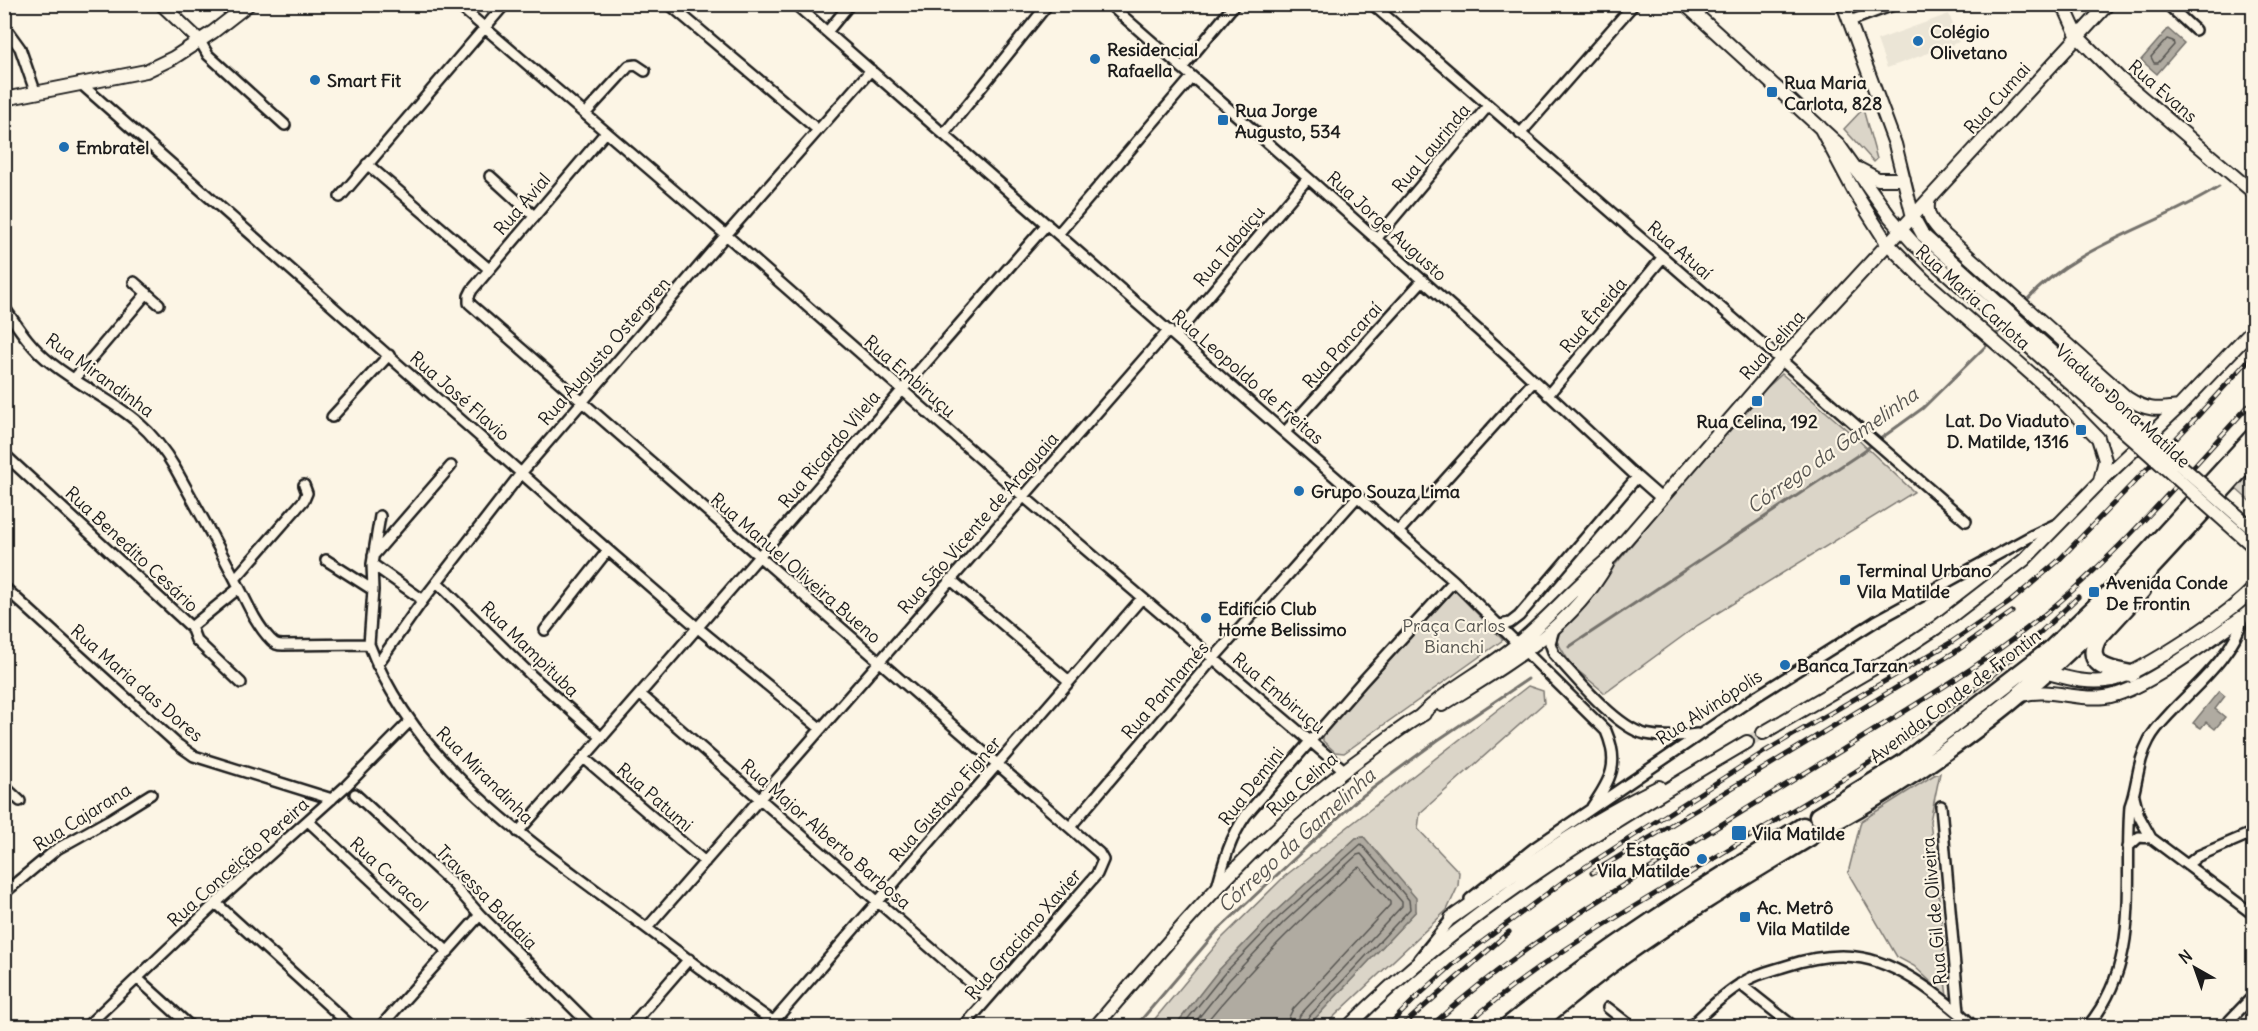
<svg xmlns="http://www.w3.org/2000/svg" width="2258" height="1031" viewBox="0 0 2258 1031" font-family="Delius,sans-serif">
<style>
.built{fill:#ebe5d6}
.green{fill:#dbd5c8;stroke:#7c7872;stroke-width:1.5}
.water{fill:#b0aba1;stroke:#75726c;stroke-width:1.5}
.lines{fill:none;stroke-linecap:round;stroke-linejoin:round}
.shore{stroke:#575551;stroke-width:1.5}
.stream{stroke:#75726c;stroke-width:3}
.secondary-tunnel{stroke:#dad4c7;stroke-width:12;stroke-dasharray:12 6;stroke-linecap:butt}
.street-casing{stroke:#1c1c1c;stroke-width:14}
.secondary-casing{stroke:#1c1c1c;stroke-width:16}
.highway-casing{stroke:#1c1c1c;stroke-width:21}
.street{stroke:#fcf5e5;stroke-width:9}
.secondary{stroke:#fcf5e5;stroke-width:12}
.highway{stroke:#fcf5e5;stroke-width:16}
.rail-casing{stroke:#1c1c1c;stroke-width:5}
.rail{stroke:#fcf5e5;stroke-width:3;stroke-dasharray:9;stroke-linecap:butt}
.secondary-bridge-casing{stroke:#1c1c1c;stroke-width:16;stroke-linecap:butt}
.secondary-bridge{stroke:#fcf5e5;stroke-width:12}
.poi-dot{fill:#1f6fb2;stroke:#fcf5e5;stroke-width:2}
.labels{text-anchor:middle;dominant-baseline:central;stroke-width:4.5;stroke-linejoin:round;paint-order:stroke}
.poi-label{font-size:18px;font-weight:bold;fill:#1c1c1c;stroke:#fcf5e5;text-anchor:start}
.street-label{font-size:18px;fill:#1c1c1c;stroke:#fcf5e5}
.park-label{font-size:18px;fill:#555450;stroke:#fcf5e5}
.water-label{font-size:20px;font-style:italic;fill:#575551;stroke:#fcf5e5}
</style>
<rect width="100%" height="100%" fill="#fcf5e5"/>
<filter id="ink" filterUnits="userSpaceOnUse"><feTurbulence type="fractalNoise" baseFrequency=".0167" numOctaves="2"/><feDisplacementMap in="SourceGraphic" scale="12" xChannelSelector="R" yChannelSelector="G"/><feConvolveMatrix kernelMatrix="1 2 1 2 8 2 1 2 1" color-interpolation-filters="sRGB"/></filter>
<g filter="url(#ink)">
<!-- built -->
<path class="built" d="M1949,14l10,28 -72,26 -10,-28z"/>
<!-- green -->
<path class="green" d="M1863,109l14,50 -3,3 -30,-33z
M1782,374l71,61 61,57 -216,133 -93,68 -34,-28 -16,-27 121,-147 85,-98z
M2253,467v37l-18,-16z
M1454,590l49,50 -159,113 -9,-1 -12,-11v-7z
M1528,686l15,5 1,12 -124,110 -2,16 41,43 -1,14 -11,24 -123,116h-16l108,-115 -52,-74 -8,1 -81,74 -57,59 -43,55h-26l73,-88 63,-62z
M1940,773l-10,48 14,121 -1,20 4,35 -33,-31 -17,-9 -49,-84 13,-52 73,-46z"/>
<!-- water -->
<path class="water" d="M2168,29l16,14 -27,31 -16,-14z
M2219,691l6,5 -10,13 10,8 -10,12 -9,-7 -5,6 -8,-5z
M1364,837l52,61v13l-108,115h-133l43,-55 57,-59 81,-74z"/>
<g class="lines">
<!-- shore -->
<path class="shore" d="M2167,39l6,2 1,4 -16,18h-4l-3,-6z
M1182,1026l41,-51 56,-58 82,-73 48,56 1,9 -104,111 -2,6
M1192,1026l37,-46 55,-58 73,-67 4,-1 41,48v4l-102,109 -4,11
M1203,1026c47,-58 99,-108 154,-158l3,-1 30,35v3l-97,104 -4,8 -2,9"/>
<!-- stream -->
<path class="stream" d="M2250,168l4,-3
M2025,302c50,-57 131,-75 194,-115
M1993,338l10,-11
M1569,647l289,-192 65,-47 66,-65
M1136,1026l80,-94 141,-132 81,-60 90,-61"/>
<!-- secondary-tunnel -->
<path class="secondary-tunnel" d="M1747,742l16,-9"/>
<defs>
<path id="street" d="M457,4l269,231 297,261 321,274
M669,4l149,126
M795,4l659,577 152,150c14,33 5,48 -14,76
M1109,4l199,174 207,185 122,114
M1372,4l594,517
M2167,4l28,26
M1850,21l46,-17
M4,26l16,22 15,43
M827,32l23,-28
M200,41l8,14 77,70
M1182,68l53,-64
M80,83l528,467 90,78 123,101
M585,114l44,-48 7,-1 9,6
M606,132l-134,158 -3,6v7l630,550 4,7 -6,14 -133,152
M944,134l104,-130
M1520,134l114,-130
M367,164l122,105
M490,176l44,40
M340,197l165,-193
M1058,234l134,-157
M1376,239l112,-133
M134,282l25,22
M4,307c14,20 27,41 47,56 50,39 89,45 124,105 20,36 40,72 59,109 11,21 20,45 37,63 4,4 6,5 12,5l86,-1c46,122 163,199 264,274 49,36 97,75 147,108
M1175,336l133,-158
M74,379l73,-86
M1548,395l115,-138
M332,417l57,-62
M1285,432l138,-152
M4,454l187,173 48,-39
M1399,531l135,-150
M373,556l78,-90
M326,560l47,30
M372,564l51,36
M235,579l69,-79 3,-7 -3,-8
M950,579l119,102
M437,582l94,93 71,63
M4,587l173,157 17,12 138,43
M1500,625l10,-2 9,-7 118,-139 25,22
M191,627l5,13 45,43
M1554,629l-4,14 4,11c21,23 62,73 91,80 18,4 35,2 52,0
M545,630l63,-80
M369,644l4,-54 -1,-26 8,-48
M377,665l46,-65 99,-128 204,-237 145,-165
M641,695l347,303
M584,758l121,104
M4,786l16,15
M355,794l98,90 27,31 111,111
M2134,796l5,20 12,22 103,77
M1941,806l18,206
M308,821l140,131
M1070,827l143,-168 145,-163
M518,832c179,-200 351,-406 529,-608
M2128,847l11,-10 12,1
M2187,865l11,-9 56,-24
M1217,887c7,-26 13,-49 29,-72l116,-133 92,-101
M4,893l53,-44 52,-29 42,-26
M1470,899l64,-51 218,-149 124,-78 157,-86 23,-11
M216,903l135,123
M647,928l522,-598
M1419,959l37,-46
M137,978l53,48
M1740,984l53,42
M1608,1008l23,18
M773,1022l369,-424
M530,1023l5,3
M87,1026l129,-123 130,-117 64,-65
M381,1026l99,-111
M631,1026l58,-67
M1691,1026c14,-14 31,-30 48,-41 14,-10 31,-14 47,-19 58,-19 96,-11 145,25 15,11 29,22 42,35
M2088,1026c54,-66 36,-141 42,-220 8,-22 7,-44 19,-66 6,-12 17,-22 26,-32 27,-28 58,-54 69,-92
M2227,1026l3,-6 24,-25"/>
<path id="secondary" d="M161,4l39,37
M1685,4l153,140 52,73 25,28
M1843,4l52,140 18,73 10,18
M2063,4l15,33 40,40 136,116
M4,99l142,-28 27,-13 40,-26 36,-28
M1820,127l34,64 33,52 36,36 139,122 36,37 7,22 -5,21
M1859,169l19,10h26
M1929,199c-4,14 2,22 11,32l187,167c20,13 30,12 52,9
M2040,671c24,6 47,14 72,9 24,-4 128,-72 142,-93
M2022,695c27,-8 55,6 83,2 38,-5 105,-58 139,-81l10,-8
M1442,705c62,-39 128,-75 165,-141
M1419,717c29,-29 66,-46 97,-72 34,-28 61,-61 95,-88l171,-198 326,-355
M1763,733l128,-75 45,-30 88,-68 75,-77 80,-76 75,-79
M1451,918c67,-47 135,-96 208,-131
M1096,1026c84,-99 169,-200 276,-276 17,-12 33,-26 52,-36
M1349,1026c116,-116 257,-201 398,-284"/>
<path id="highway" d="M2131,674c-21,-4 -48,-8 -33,-36l44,-48
M1818,816l84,-52 149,-115 66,-63 137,-150
M1825,827c84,-46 163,-102 233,-166 70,-64 132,-136 196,-206
M1508,1026c93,-75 193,-138 295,-200
M1534,1026c29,-24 59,-49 90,-71 60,-43 123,-80 186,-118"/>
</defs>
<!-- street casing -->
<use href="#street" class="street-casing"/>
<!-- secondary casing -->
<use href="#secondary" class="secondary-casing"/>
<!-- highway casing -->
<use href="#highway" class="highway-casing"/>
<!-- street -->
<use href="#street" class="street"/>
<!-- secondary -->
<use href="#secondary" class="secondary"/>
<!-- highway -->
<use href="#highway" class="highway"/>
<defs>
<path id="rail" d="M1592,873l363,-221 57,-40
M1388,1026l31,-31 39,-35 110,-82 196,-126 186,-109 60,-41 47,-40 138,-143 59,-65
M1402,1026l107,-94
M1431,1026c67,-61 142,-110 220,-158 69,-43 139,-86 209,-129 53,-33 107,-65 157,-103 89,-66 162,-155 237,-236
M1465,1026c68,-62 154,-110 233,-158 88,-55 180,-106 264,-169 41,-31 78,-66 116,-102"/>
</defs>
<!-- rail casing -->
<use href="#rail" class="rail-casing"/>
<!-- rail -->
<use href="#rail" class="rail"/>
<defs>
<path id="secondary-bridge" d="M1923,235l165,149 166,146
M1915,245l339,302"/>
</defs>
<!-- secondary-bridge casing -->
<use href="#secondary-bridge" class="secondary-bridge-casing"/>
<!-- secondary-bridge -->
<use href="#secondary-bridge" class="secondary-bridge"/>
</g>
</g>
<!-- markers -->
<g class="poi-dot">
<circle cx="1918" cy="41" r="6"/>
<circle cx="1095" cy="59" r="6"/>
<circle cx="315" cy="80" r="6"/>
<rect x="1766" y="86" width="12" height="12" rx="3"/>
<rect x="1217" y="114" width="12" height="12" rx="3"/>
<circle cx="64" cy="147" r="6"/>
<rect x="1751" y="395" width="12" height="12" rx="3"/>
<rect x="2075" y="424" width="12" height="12" rx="3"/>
<circle cx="1299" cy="491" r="6"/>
<rect x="1839" y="574" width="12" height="12" rx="3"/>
<rect x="2088" y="586" width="12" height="12" rx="3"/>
<circle cx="1206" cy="618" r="6"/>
<circle cx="1785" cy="665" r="6"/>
<rect x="1731" y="825" width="16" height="16" rx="3"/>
<circle cx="1702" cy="859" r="6"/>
<rect x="1739" y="911" width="12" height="12" rx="3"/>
</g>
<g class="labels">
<!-- poi labels -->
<g class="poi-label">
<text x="1930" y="31">Colégio<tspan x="1930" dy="21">Olivetano</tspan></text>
<text x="1107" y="49">Residencial<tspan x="1107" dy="21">Rafaella</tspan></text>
<text x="327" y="80">Smart Fit</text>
<text x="1784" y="82">Rua Maria<tspan x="1784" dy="21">Carlota, 828</tspan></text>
<text x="1235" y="110">Rua Jorge<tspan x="1235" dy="21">Augusto, 534</tspan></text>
<text x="76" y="147">Embratel</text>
<text x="2069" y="420" text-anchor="end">Lat. Do Viaduto<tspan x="2069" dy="21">D. Matilde, 1316</tspan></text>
<text x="1757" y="421" text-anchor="middle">Rua Celina, 192</text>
<text x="1311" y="491">Grupo Souza Lima</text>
<text x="1857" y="570">Terminal Urbano<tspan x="1857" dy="21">Vila Matilde</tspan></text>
<text x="2106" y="582">Avenida Conde<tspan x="2106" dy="21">De Frontin</tspan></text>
<text x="1218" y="608">Edifício Club<tspan x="1218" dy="21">Home Belissimo</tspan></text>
<text x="1797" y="665">Banca Tarzan</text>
<text x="1752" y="833">Vila Matilde</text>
<text x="1690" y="849" text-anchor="end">Estação<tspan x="1690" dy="21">Vila Matilde</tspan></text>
<text x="1757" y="907">Ac. Metrô<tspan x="1757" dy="21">Vila Matilde</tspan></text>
</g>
<!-- street labels -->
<g class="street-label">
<text transform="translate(2163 91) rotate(41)">Rua Evans</text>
<text transform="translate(1997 98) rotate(-48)">Rua Cumai</text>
<text transform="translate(1431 148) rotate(-50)">Rua Laurinda</text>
<text transform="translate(522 204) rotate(-49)">Rua Avial</text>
<text transform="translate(1387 226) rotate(42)">Rua Jorge Augusto</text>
<text transform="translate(1229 246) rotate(-50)">Rua Tabaiçu</text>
<text transform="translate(1680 250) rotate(41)">Rua Atuaí</text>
<text transform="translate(1973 297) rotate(42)">Rua Maria Carlota</text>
<text transform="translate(1593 315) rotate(-50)">Rua Êneida</text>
<text transform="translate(1342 345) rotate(-48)">Rua Pancaraí</text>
<text transform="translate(1772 345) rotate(-48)">Rua Celina</text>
<text transform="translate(604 351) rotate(-49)">Rua Augusto Ostergren</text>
<text transform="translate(100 375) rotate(36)">Rua Mirandinha</text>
<text transform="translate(910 376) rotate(41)">Rua Embiruçu</text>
<text transform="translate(1248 377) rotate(41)">Rua Leopoldo de Freitas</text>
<text transform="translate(460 396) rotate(41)">Rua José Flavio</text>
<text transform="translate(2123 406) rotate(42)">Viaduto Dona Matilde</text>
<text transform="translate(829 449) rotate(-50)">Rua Ricardo Vilela</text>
<text transform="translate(978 523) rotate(-49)">Rua São Vicente de Araguaia</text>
<text transform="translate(132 549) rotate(43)">Rua Benedito Cesário</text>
<text transform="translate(796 568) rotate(41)">Rua Manuel Oliveira Bueno</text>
<text transform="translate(530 649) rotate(44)">Rua Mampituba</text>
<text transform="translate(137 683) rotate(41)">Rua Maria das Dores</text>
<text transform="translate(1165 690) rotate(-49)">Rua Panhamés</text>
<text transform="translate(1279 693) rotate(40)">Rua Embiruçu</text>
<text transform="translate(1955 696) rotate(-37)">Avenida Conde de Frontin</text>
<text transform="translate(1709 707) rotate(-33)">Rua Alvinópolis</text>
<text transform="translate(485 775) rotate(45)">Rua Mirandinha</text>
<text transform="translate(1302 784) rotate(-41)">Rua Celina</text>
<text transform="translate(1251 786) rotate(-52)">Rua Demini</text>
<text transform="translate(655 797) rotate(41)">Rua Patumi</text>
<text transform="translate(945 799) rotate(-49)">Rua Gustavo Figner</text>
<text transform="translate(82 817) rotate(-32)">Rua Cajarana</text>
<text transform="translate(826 834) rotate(41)">Rua Major Alberto Barbosa</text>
<text transform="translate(238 862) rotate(-42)">Rua Conceição Pereira</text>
<text transform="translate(389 874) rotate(43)">Rua Caracol</text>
<text transform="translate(487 897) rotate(46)">Travessa Baldaia</text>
<text transform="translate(1934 911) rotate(-95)">Rua Gil de Oliveira</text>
<text transform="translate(1023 934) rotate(-49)">Rua Graciano Xavier</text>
</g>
<!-- park labels -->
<g class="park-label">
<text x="1454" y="625">Praça Carlos<tspan x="1454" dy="21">Bianchi</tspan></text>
</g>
<!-- water labels -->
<g class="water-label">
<text transform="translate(1832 450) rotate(-35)">Córrego da Gamelinha</text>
<text transform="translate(1296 840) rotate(-42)">Córrego da Gamelinha</text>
</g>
</g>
<!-- margin -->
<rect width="2258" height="1031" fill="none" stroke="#fcf5e5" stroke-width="24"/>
<rect x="12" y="12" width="2234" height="1007" fill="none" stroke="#1c1c1c" stroke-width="2" filter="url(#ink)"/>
<!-- north arrow -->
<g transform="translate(2195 968) rotate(320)" stroke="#fcf5e5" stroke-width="4.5" paint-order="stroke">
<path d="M0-4.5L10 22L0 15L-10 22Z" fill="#1c1c1c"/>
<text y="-9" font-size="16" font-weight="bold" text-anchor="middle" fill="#1c1c1c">N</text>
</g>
</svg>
